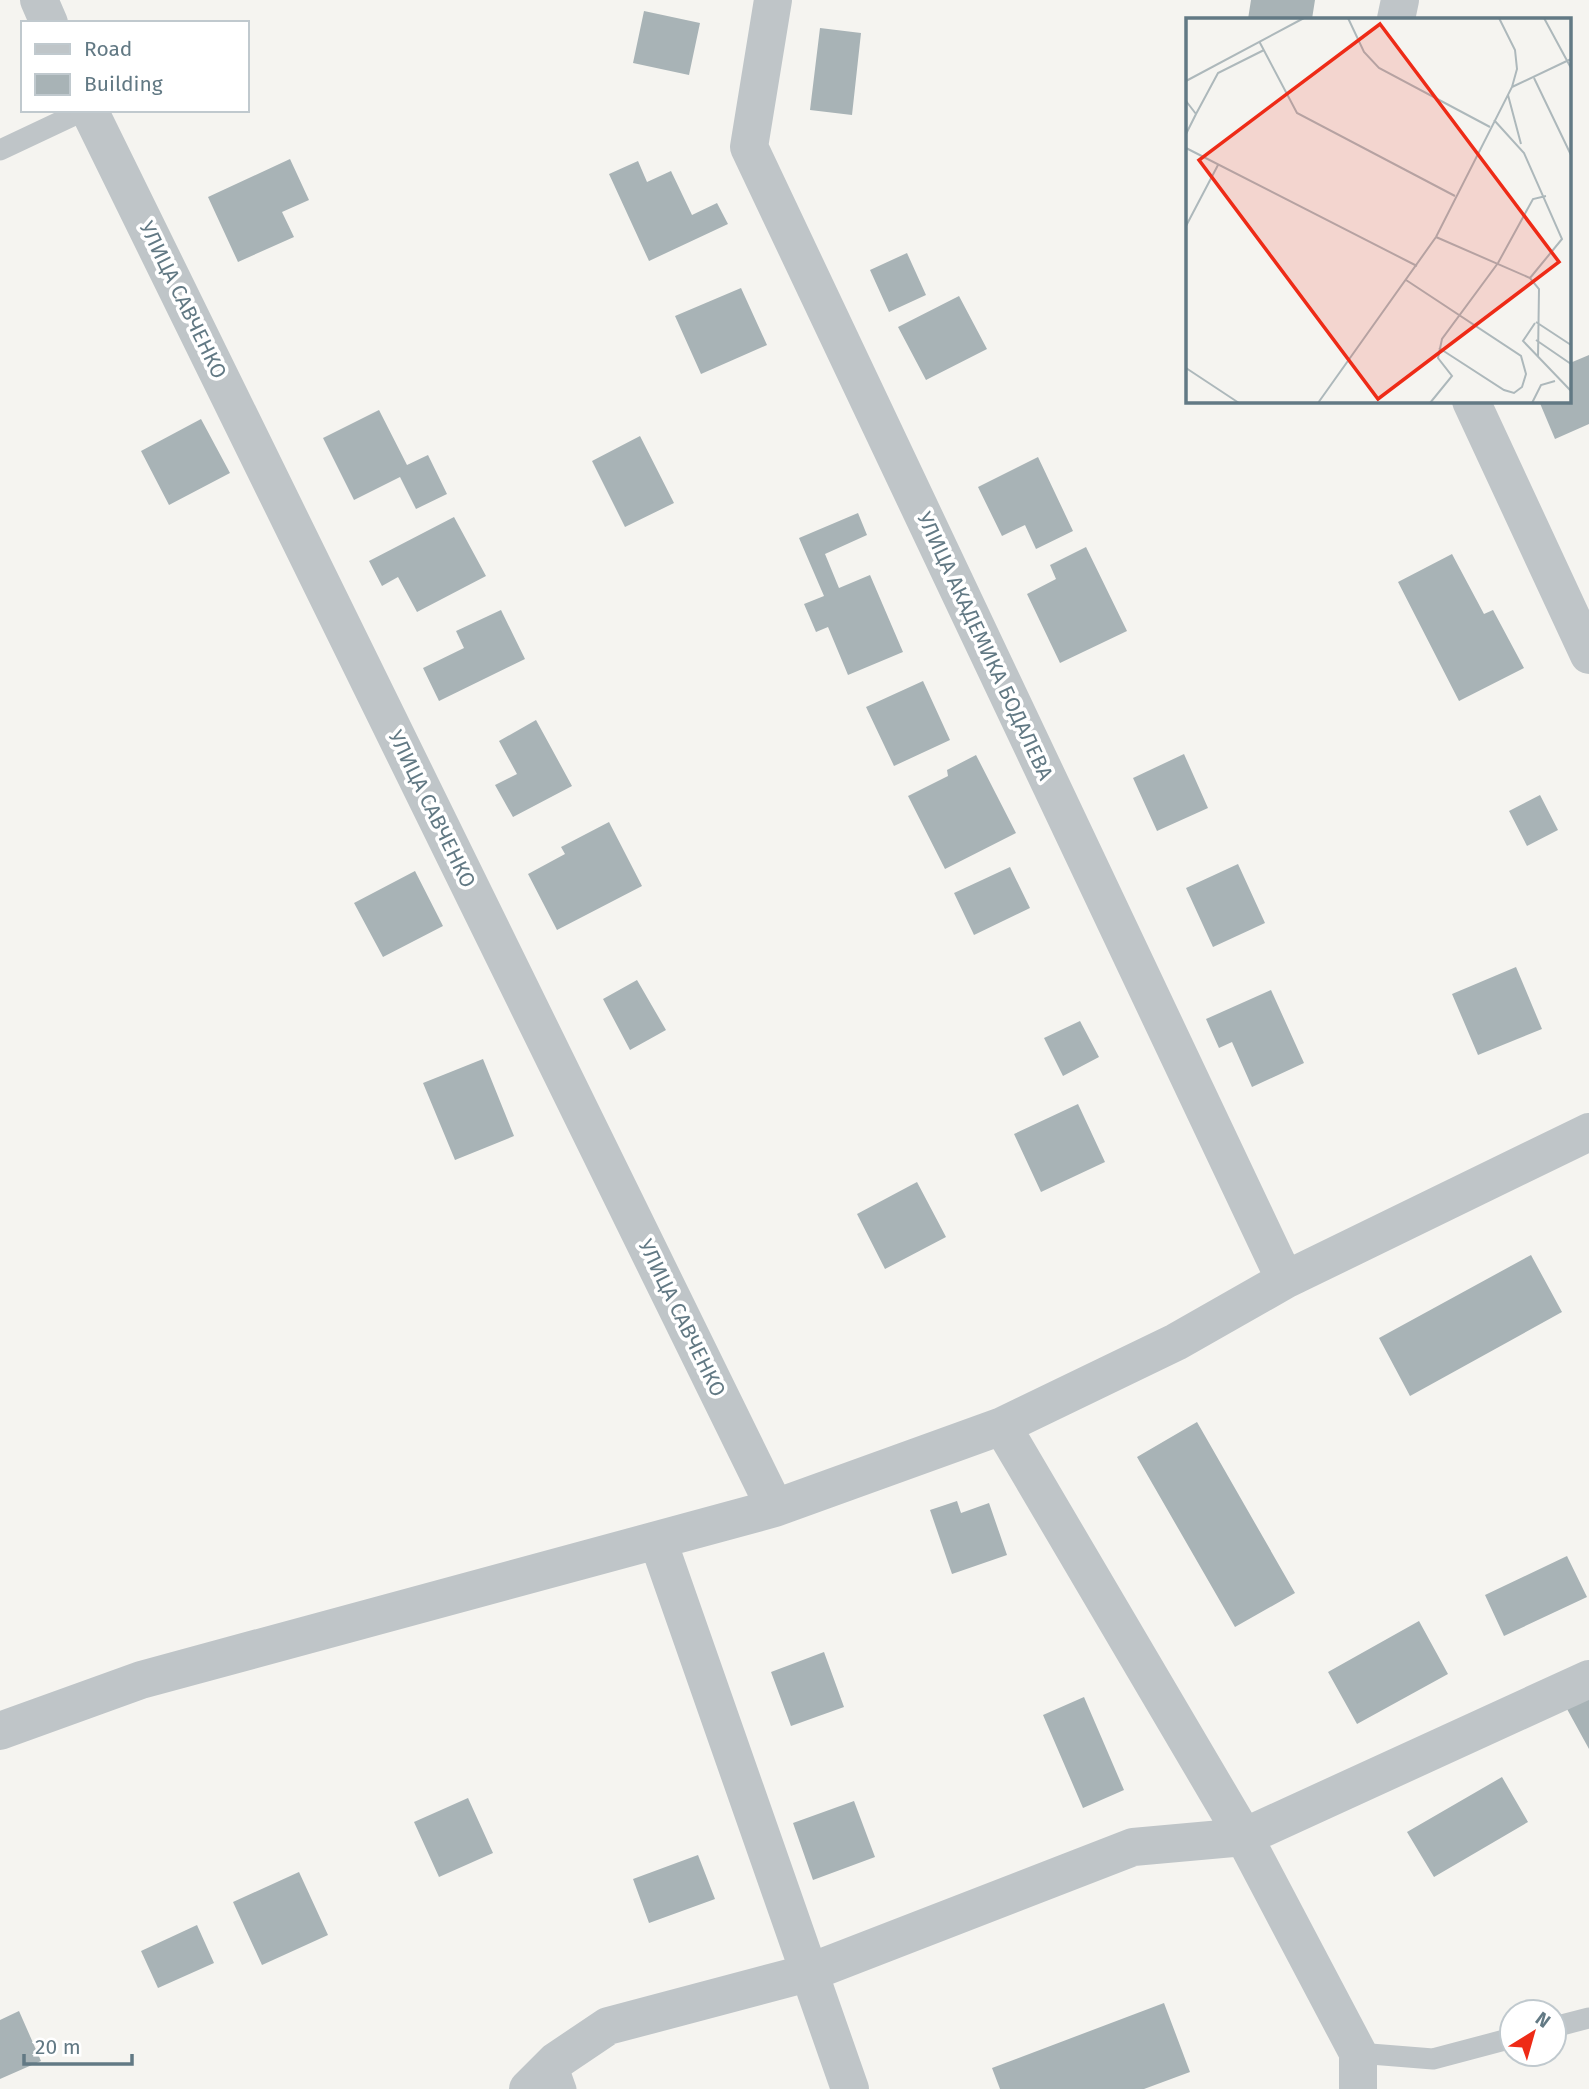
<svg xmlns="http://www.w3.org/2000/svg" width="1589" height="2089" viewBox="0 0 1589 2089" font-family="'Fira Sans',sans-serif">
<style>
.building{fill:#a8b3b6}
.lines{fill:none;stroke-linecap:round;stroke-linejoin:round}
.lane{stroke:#bfc5c8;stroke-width:21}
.street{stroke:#bfc5c8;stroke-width:38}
.labels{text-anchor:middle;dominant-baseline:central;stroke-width:7;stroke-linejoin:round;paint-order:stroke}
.street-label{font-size:21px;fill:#627984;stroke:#fff}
.inset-road{fill:none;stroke:#adb8bb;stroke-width:2}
.view{fill:#ee2b17;fill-opacity:0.15;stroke:#ee2b17;stroke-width:3.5}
.inset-edge{fill:none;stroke:#627984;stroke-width:3.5}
</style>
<rect width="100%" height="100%" fill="#f5f4f0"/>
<!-- building -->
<path class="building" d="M1251,0h64l-3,19h-64z
M644,11l56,12 -11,52 -56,-12z
M820,28l41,5 -9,82 -42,-5z
M290,159l19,41 -27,12 12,25 -56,25 -30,-65z
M638,161l9,21 24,-11 21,44 25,-12 11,21 -79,37 -40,-87z
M907,253l19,42 -37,17 -19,-42z
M741,288l26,57 -66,29 -26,-58z
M959,296l28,53 -61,31 -28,-53z
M1589,355v69l-34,15 -16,-38h31v-38z
M379,410l28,55 21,-10 19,39 -31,15 -16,-32 -46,23 -31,-62z
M201,419l29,54 -61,32 -28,-54z
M640,436l34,67 -49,24 -33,-66z
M1038,457l35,74 -37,18 -11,-24 -23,11 -24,-49z
M858,513l9,22 -42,19 14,34 31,-13 33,77 -55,23 -20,-48 -12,5 -12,-28 20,-8 -25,-58z
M454,517l32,59 -69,36 -19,-35 -16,9 -13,-25z
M1086,547l41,84 -67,32 -33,-69 29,-15 -6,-14z
M1452,554l32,60 9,-4 31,58 -65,33 -61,-119z
M501,610l24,49 -86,42 -16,-33 41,-20 -8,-17z
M923,681l27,59 -56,26 -28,-59z
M536,720l36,66 -59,31 -18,-32 22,-11 -18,-33z
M1184,754l24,54 -51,23 -24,-53z
M976,755l40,78 -71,36 -37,-73 40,-20 -1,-6z
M1540,795l18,35 -31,16 -18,-35z
M609,822l33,64 -85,44 -29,-56 37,-20 -4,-7z
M1238,864l27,59 -52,24 -27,-59z
M1010,867l20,41 -56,27 -20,-42z
M415,871l28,55 -60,31 -29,-54z
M1516,967l26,62 -64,26 -26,-61z
M637,980l29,50 -36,20 -27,-51z
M1271,990l33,73 -52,24 -20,-45 -13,6 -13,-29z
M1080,1021l19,36 -36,19 -19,-38z
M483,1059l31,77 -59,24 -32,-77z
M1078,1104l27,58 -64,30 -27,-58z
M917,1182l29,55 -61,32 -28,-55z
M1531,1255l31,57 -152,84 -31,-58z
M1197,1422l98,171 -60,34 -98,-170z
M957,1501l4,12 28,-10 18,52 -55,19 -22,-64z
M1567,1556l20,41 -83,39 -19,-41z
M1419,1621l29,53 -91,50 -29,-52z
M824,1652l20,55 -53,19 -20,-54z
M1084,1697l40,93 -41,18 -40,-93z
M1589,1697v52l-22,-40z
M1502,1777l26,45 -94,55 -27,-45z
M468,1798l25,55 -54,24 -25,-55z
M854,1801l21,56 -62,23 -20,-57z
M698,1855l17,44 -66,24 -16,-44z
M299,1872l29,63 -66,30 -29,-63z
M197,1925l17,38 -56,25 -17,-37z
M1164,2003l26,69 -46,17h-144l-8,-21z
M19,2011l22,50 -41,18v-59z"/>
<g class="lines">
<!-- lane -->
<path class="lane" d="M0,150l85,-40
M1554,2027l35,-9
M1358,2053l75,6 79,-21
M556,2061l10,28"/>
<!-- street -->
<path class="street" d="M39,0l10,23
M773,0l-24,147 536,1133
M1396,19l4,-19
M89,110l686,1398
M1471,401l118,254
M1002,1426l242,411 114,216v36
M658,1541l192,548
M0,1731l141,-51 634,-172 227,-82 174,-84 109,-62 304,-148
M528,2089l28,-28 52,-35 200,-53 325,-126 111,-10 345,-158"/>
</g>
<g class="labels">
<!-- street labels -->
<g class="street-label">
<text transform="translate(183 300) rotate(64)">УЛИЦА САВЧЕНКО</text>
<text transform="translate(985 646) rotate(65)">УЛИЦА АКАДЕМИКА БОДАЛЕВА</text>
<text transform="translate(432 809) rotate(64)">УЛИЦА САВЧЕНКО</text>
<text transform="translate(682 1318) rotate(64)">УЛИЦА САВЧЕНКО</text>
</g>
</g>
<!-- overview -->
<g transform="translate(1186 18)">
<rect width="385" height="385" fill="#f5f4f0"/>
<path class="inset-road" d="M162,0l16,34 15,16 111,59M358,0l27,50M73,23l38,72 158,83M348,60l37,77M0,63l118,-63M326,69l59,-28M322,77l13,49M0,83l10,13 -10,20M10,96l22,-41 46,-23M308,102l30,33 38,86 -32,39M0,130l231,118M0,208l32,-61M250,219l94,41 9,11 -1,68M220,262l115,76 5,18 -4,13 -8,6 -10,-3 -65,-42M350,304l35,23M349,305l-12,18 48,50M350,322l35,24M0,350l53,35M132,385l118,-166 76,-150 5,-18 -2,-19 -16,-32M244,385l22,-27 -14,-18 4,-19 56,-76 35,-64 13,-3M346,385l9,-18 14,-4"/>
<path class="view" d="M194,6l179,238 -181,137 -179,-239z"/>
<rect width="385" height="385" class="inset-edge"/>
</g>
<!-- legend -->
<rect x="21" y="21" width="228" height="91" fill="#ffffff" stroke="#c0c9ce" stroke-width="2"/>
<rect x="35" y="44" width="35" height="10" fill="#bfc5c8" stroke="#c0c9ce" stroke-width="2"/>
<text x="84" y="56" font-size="21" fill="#627984">Road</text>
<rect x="35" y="74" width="35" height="21" fill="#a8b3b6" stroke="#c0c9ce" stroke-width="2"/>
<text x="84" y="91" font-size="21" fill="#627984">Building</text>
<!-- north arrow -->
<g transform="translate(1533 2033) rotate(37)"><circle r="33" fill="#ffffff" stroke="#c0c9ce" stroke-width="2"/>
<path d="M0-5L12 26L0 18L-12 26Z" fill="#ee2b17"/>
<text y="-10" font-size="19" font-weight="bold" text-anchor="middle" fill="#627984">N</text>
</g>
<!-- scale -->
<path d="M24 2054v10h108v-10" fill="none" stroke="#627984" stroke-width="3.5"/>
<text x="35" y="2054" font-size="21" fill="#627984" stroke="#ffffff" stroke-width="5" paint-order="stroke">20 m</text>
</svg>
